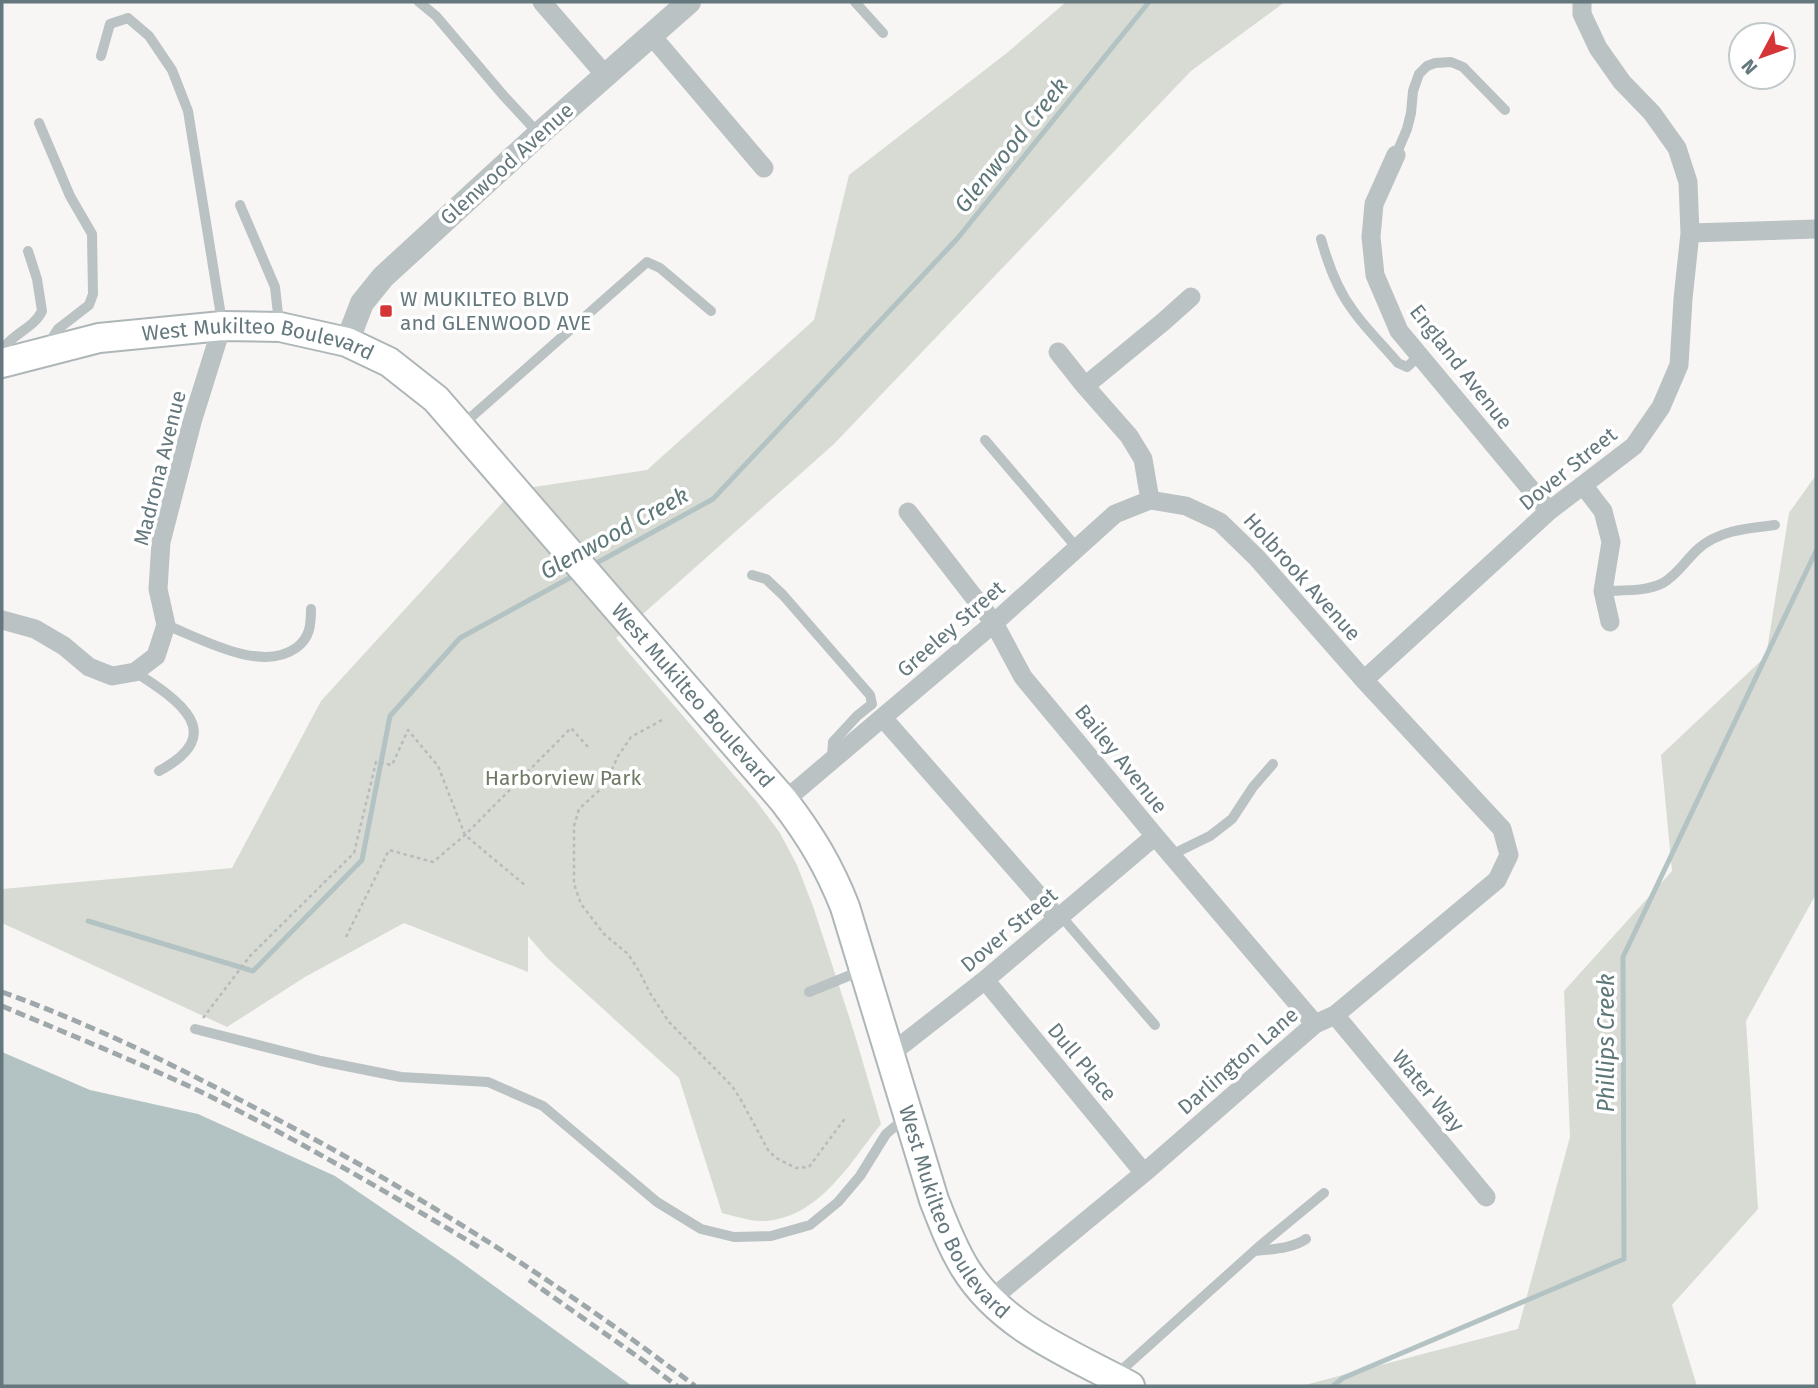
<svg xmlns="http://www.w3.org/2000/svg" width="1818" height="1388" viewBox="0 0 1818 1388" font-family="'Fira Sans',sans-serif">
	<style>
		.green { fill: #d8dbd3 }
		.water { fill: #b3c3c3 }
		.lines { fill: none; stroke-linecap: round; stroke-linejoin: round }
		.stream { stroke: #b3c3c3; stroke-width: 5 }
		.secondary-casing { stroke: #aeb6b8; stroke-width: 32 }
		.path { stroke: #b6bbbc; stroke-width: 2.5; stroke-dasharray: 3.5 3.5; stroke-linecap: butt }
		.service { stroke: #bbc2c3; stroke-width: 10 }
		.minor { stroke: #bbc2c3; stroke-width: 19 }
		.tertiary { stroke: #bbc2c3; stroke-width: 24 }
		.secondary { stroke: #fff; stroke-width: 28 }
		.rail { stroke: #9ea7aa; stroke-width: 5; stroke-dasharray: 10 5; stroke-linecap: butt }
		.poi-dot { fill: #d63538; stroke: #fff; stroke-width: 2.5 }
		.labels { text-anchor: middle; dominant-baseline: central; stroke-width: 7; stroke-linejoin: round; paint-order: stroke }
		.street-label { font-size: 21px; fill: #64787d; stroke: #fff }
		.poi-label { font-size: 21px; fill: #64787d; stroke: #fff; text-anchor: start }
		.park-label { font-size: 21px; fill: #6f7a66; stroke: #fff }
		.water-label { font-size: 23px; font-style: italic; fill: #5e7778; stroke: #fff }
	</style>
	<rect width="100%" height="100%" fill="#f7f6f4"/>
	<!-- green -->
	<path class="green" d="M 1066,2 L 1285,2 L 1191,71 L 834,444 L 616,638 L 757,802 L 780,833 L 797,865 L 814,909 L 854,1032 L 881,1124 C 850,1163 820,1217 765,1221 C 751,1222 735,1216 722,1213 L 679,1078 L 547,958 L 528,936 L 528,972 L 404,923 L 305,977 L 227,1027 L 2,923 L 2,889 L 232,868 L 321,701 L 514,490 L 647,470 L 814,320 L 849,175 L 1008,52 Z
		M 1816,475 L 1816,894 L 1746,1021 L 1758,1209 L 1672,1305 L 1697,1386 L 1301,1386 L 1518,1329 L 1570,1137 L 1564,991 L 1672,871 L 1661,755 L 1766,656 L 1789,513 Z"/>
	<!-- water -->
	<path class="water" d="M 2,1052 L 90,1090 L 198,1114 L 335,1176 L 457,1259 L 632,1386 L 2,1386 Z"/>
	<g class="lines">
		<!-- stream -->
		<path class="stream" d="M 593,565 L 713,499 L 957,239 L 1149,2
			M 88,921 L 253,971 L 362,860 L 390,716 L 460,638 L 575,575
			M 1333,1386 L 1343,1378 L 1624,1259 L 1623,957 L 1816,551"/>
		<defs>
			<g id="secondary">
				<path id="s1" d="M 2,363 L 99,338 L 222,326 L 280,327 L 347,342 L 389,362 L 436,399 L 784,801 C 810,835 829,866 845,907 L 934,1200 C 943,1223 952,1247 965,1268 C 1002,1328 1071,1354 1130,1386"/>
			</g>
		</defs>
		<!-- secondary casing -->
		<use href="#secondary" class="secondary-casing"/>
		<!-- path -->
		<path class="path" d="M 662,720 L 631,737 L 618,756 L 605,785 L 579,809 L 574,826 L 574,884 L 581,904 L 604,934 L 628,954 L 639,971 L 650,993 L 669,1022 L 732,1086 L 741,1100 L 768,1150 L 776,1158 L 796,1168 L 809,1167 L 846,1117
			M 346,937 L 389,850 L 433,862 L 465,835 L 571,728 L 588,747
			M 203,1018 L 250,956 L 354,853 L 376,762 L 392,765 L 408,730 L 438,766 L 465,835 L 526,886"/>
		<!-- service -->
		<path class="service" d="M 419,2 L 436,16 L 503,95 L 539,134
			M 855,2 L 883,33
			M 101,56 L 110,24 L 128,18 L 149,36 L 172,70 L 188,111 L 222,322
			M 39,123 L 70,196 L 92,234 L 93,294 L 89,305 L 58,329 L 47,346
			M 1396,155 L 1407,129 L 1411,113 L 1413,91 L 1419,74 L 1427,66 L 1435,63 L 1451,62 L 1463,67 L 1505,110
			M 240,205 L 275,287 L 279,323
			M 1321,239 C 1328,264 1337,289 1352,309 C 1365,328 1383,345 1398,363 L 1407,367 L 1419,356
			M 2,350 C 12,334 34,328 42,311 L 37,279 L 28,251
			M 461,426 L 647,262 L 660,268 L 711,311
			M 985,440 L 1077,548
			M 752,575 L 766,579 L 783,595 L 870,695 L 872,704 L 857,716 L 833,742 L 832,757
			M 1603,591 C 1622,590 1645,592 1663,583 C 1677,575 1686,560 1698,549 C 1719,530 1749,528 1775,525
			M 166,625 C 202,639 261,673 296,648 C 310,638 311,625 311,609
			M 135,672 C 179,700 229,734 159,771
			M 1171,855 L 1210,836 L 1232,819 L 1253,787 L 1273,764
			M 1061,916 L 1155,1025
			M 809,992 L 863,970
			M 195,1029 L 321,1061 L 401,1077 L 488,1082 L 543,1106 L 657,1202 L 701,1229 L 734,1237 L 771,1236 L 810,1225 L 838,1202 L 860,1176 L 886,1134 L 904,1119
			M 1255,1251 C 1272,1249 1291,1249 1306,1239
			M 1116,1375 L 1262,1244 L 1324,1193"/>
		<!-- minor -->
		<path class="minor" d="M 542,2 L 606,76
			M 651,35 L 764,168
			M 1396,155 L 1374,204 L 1371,237 L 1375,275 L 1399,331 L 1549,511
			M 1690,233 L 1816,229
			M 1085,386 L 1163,322 L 1191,297
			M 1583,485 L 1603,511 L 1611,542 L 1603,591 L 1610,622
			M 908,512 L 994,623 L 1023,677 L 1155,836 L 1315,1024
			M 2,620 L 35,629 L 64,646 L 89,667 L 112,676 L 135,672 L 156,656 L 166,625 L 158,589 L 161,542 L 192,422 L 222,326
			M 1364,680 L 1549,511 L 1634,446 L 1661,407 L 1679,365 L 1683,299 L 1690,233 L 1688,182 L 1677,148 L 1652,113 L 1622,82 L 1598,48 L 1582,14 L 1582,2
			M 883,718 L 1047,905 L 1057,919
			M 784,801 L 994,623 L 1115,514 L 1150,500
			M 985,980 L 1144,1173
			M 1335,1015 L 1486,1197
			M 889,1055 L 985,980 L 1155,836
			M 990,1300 L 1144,1173 L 1315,1024 L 1335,1015 L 1497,880 L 1509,855 L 1502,829 L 1364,680 L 1257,558 L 1220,522 L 1186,506 L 1150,500 L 1143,459 L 1129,436 L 1085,386 L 1058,352"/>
		<!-- tertiary -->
		<path class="tertiary" d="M 347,342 L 362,303 L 383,277 L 539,134 L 689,2"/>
		<!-- secondary -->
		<use href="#secondary" class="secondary"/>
		<!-- rail -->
		<path class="rail" d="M 2,992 C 83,1021 162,1059 238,1099 C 399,1181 552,1277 695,1386
			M 2,1006 C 66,1033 130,1059 193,1088 C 292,1136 388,1193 482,1249
			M 529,1280 L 641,1359 L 677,1386"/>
	</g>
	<!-- markers -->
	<rect class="poi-dot" x="379" y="304" width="14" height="14" rx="3.5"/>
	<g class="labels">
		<!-- street labels -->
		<g class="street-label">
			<text transform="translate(507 164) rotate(-42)">Glenwood Avenue</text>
			<text stroke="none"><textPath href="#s1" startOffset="261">West Mukilteo Boulevard</textPath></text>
			<text transform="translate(1461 367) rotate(52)">England Avenue</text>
			<text transform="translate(160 468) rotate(-76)">Madrona Avenue</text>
			<text transform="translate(1568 469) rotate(-39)">Dover Street</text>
			<text transform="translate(1302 577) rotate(48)">Holbrook Avenue</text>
			<text transform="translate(951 629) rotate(-41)">Greeley Street</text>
			<text stroke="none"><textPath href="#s1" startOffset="849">West Mukilteo Boulevard</textPath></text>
			<text transform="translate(1121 759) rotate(51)">Bailey Avenue</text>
			<text transform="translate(1009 930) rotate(-40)">Dover Street</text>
			<text transform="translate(1238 1061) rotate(-41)">Darlington Lane</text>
			<text transform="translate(1082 1062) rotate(50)">Dull Place</text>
			<text transform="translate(1428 1091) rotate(50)">Water Way</text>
			<text stroke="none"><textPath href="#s1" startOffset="1437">West Mukilteo Boulevard</textPath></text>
		</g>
		<!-- poi labels -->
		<g class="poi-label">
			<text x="400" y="299">W MUKILTEO BLVD<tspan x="400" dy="24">and GLENWOOD AVE</tspan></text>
		</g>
		<!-- park labels -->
		<g class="park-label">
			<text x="563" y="778">Harborview Park</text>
		</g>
		<!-- water labels -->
		<g class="water-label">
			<text transform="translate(1011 145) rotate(-51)">Glenwood Creek</text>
			<text transform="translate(614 533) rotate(-29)">Glenwood Creek</text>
			<text transform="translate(1606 1043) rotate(-90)">Phillips Creek</text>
		</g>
	</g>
	<!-- border -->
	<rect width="1818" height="1388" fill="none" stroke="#64787d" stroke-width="7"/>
	<!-- north arrow -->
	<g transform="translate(1762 56) rotate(229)"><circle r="33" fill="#ffffff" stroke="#c1c9cb" stroke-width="2"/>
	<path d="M0-5L12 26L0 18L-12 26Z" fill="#d63538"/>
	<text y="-10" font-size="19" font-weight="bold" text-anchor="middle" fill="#64787d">N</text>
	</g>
</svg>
